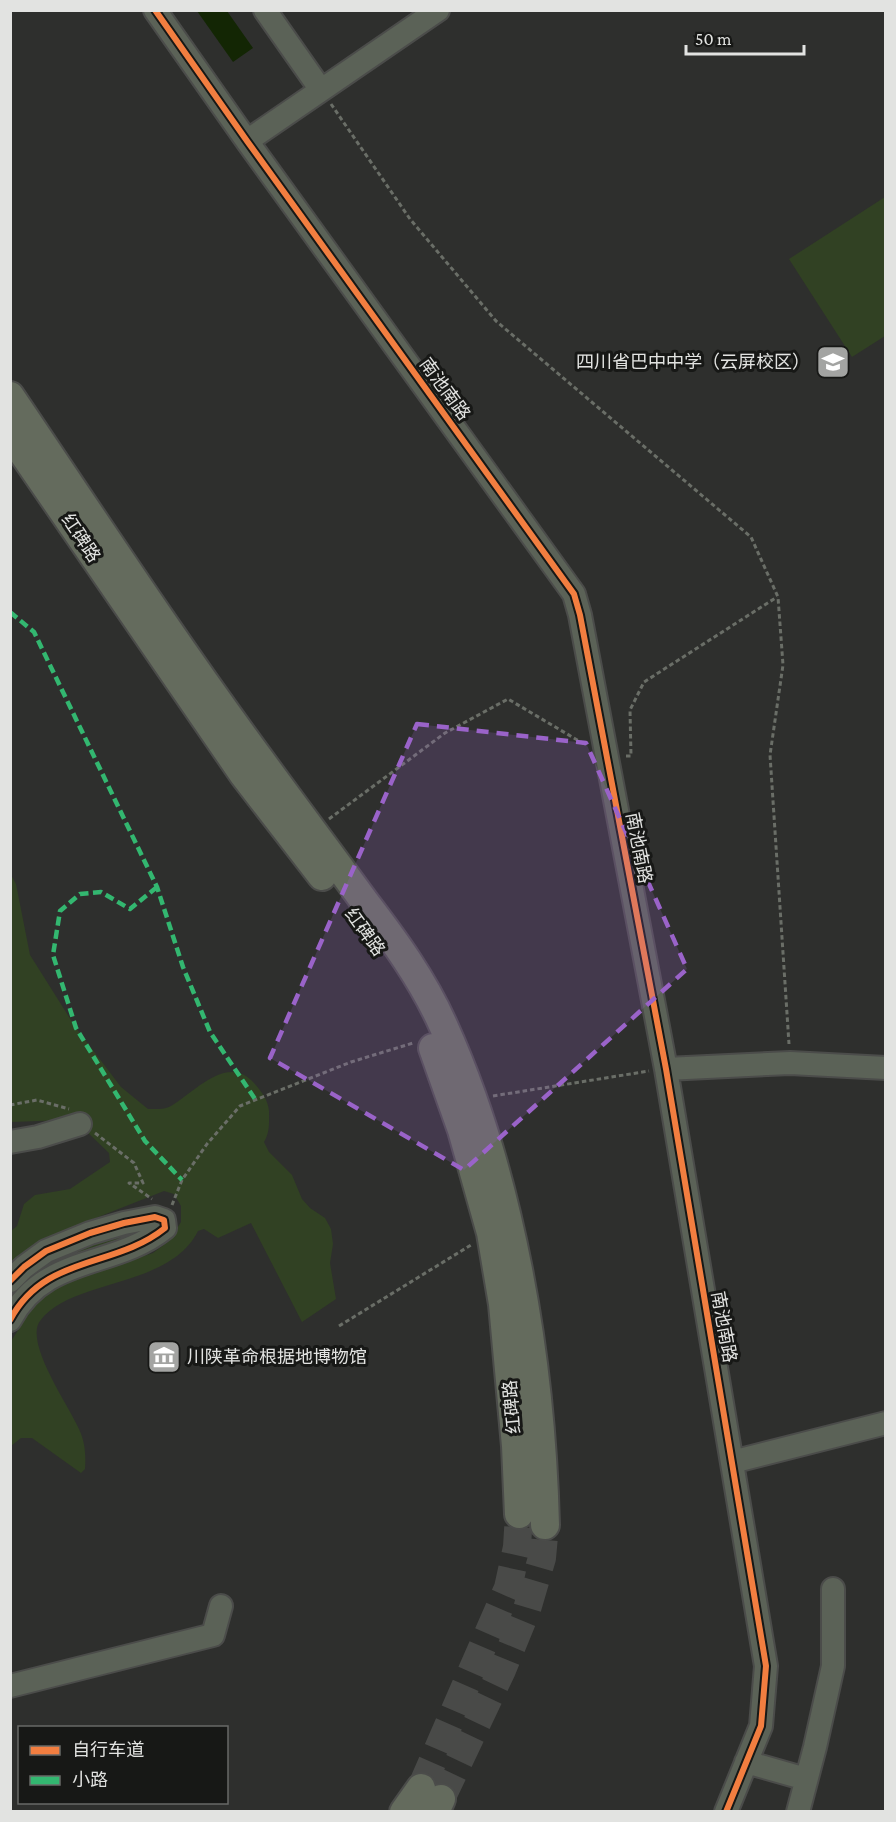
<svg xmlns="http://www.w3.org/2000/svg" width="896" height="1822" viewBox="0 0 896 1822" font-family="'Crimson Pro','Noto Sans SC',serif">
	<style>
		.green { fill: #314123 }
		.water { fill: #132604 }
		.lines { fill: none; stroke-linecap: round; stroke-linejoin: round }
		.major-tunnel { stroke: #494a48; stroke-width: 28; stroke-dasharray: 28 14; stroke-linecap: butt }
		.minor-casing { stroke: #4b4c4a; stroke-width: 26 }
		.major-casing { stroke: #4b4c4a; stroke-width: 32 }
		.path { stroke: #6a6e67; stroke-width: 3; stroke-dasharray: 4.5 3; stroke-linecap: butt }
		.minor { stroke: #5b6257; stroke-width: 22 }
		.major { stroke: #646b5d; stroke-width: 28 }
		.quiet { stroke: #33b770; stroke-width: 4.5; stroke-dasharray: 9 4.5; stroke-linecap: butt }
		.cycleway-casing { stroke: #171816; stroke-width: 10 }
		.cycleway { stroke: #f27e40; stroke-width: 6 }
		.marked { fill: #9a63c9; fill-opacity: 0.2; stroke: #9a63c9; stroke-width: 4.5; stroke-dasharray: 12 8; stroke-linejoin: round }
		.labels { text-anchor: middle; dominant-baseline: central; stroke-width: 6; stroke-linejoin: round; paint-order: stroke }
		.poi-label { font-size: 18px; fill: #e2e3e1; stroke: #171816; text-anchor: end }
		.street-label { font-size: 18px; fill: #e2e3e1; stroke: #171816 }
	</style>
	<rect width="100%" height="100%" fill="#2e2f2d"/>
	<!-- green -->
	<path class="green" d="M 885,197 L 885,336 L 852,357 L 789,259 Z
		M 11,875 L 16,884 L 30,955 L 76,1028 L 121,1087 L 148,1109 C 155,1109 165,1110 171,1106 C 194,1093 227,1053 254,1083 C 262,1092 268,1100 269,1111 C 269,1123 270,1132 264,1142 L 269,1152 L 292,1175 L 302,1199 L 310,1208 L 325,1218 L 331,1229 L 333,1244 L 330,1263 L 336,1299 L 302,1322 L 251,1223 L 218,1238 L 204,1229 L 198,1231 C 169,1289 72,1278 40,1321 C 24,1342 69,1406 79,1429 C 85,1442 86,1454 85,1469 L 81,1473 L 32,1438 L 21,1438 L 11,1446 L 10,1343 L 32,1308 L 57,1285 L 153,1253 L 169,1241 L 181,1222 L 181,1206 L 174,1194 L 164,1191 L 40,1240 L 11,1273 L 11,1231 L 17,1226 L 24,1204 L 35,1195 L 70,1189 L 110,1162 L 109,1153 L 85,1130 L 67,1120 L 11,1122 Z
		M 122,1232 L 125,1235 L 121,1242 L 11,1307 L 11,1289 L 42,1260 Z"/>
	<!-- water -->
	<path class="water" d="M 197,11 L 227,11 L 253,48 L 233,62 Z"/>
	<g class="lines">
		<!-- major-tunnel -->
		<path class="major-tunnel" d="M 421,1788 L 508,1588 L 517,1547 L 519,1514
			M 441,1799 L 502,1670 L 527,1609 L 542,1558 L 545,1525"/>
		<defs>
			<path id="minor" d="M 155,10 L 247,141 L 574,594 L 580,615 L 666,1069 L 766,1666 L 761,1726 L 726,1812
				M 265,10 L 321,90
				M 247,141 L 438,10
				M 666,1069 L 790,1063 L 886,1068
				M 10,1142 L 38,1137 L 80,1124
				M 10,1281 L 24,1267 L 46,1251 L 90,1233 L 124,1223 L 155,1217 L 164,1220 L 165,1228 C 114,1269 45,1254 10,1320
				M 732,1462 L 886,1423
				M 10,1686 L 213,1635 L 221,1606
				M 746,1762 L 806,1779
				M 798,1812 L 815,1747 L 833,1666 L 833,1589"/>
			<path id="major" d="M 10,396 C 93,519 174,643 261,761 C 295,808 330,854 364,901 C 394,940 423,980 443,1025 C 511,1175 541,1361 545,1525
				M 10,434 L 244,775 L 322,876
				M 433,1048 L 462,1130 L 491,1233 L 503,1304 L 516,1446 L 519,1514
				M 404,1812 L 421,1788
				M 435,1812 L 441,1799"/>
		</defs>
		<!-- minor casing -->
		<use href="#minor" class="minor-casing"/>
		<!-- major casing -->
		<use href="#major" class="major-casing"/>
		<!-- path -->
		<path class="path" d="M 331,104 L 410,219 L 496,321 L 751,537 L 778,597 L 783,665 L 770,755 L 789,1044
			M 626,756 L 631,756 L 630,710 L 644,682 L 777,597
			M 329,819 L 445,733 L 508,699 L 584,744
			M 493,1096 L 649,1071
			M 10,1105 L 37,1100 L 69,1109
			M 95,1133 L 134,1163 L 143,1183 L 129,1183 L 152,1199
			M 172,1205 L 182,1180 L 207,1144 L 240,1106 L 351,1062 L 413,1043
			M 339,1326 L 471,1245"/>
		<!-- minor -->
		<use href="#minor" class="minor"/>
		<!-- major -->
		<use href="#major" class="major"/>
		<!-- quiet -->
		<path class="quiet" d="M 10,612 L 34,632 L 157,887 L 183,967 L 210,1032 L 255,1099
			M 157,887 L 130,909 L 101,892 L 80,894 L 60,911 L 53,955 L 76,1028 L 145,1141 L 182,1180"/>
		<defs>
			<path id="cycleway" d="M 155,10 L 247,141 L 574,594 L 580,615 L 666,1069 L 766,1666 L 761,1726 L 726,1812
				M 10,1281 L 24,1267 L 46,1251 L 90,1233 L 124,1223 L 155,1217 L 164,1220 L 165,1228 C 114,1269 45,1254 10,1320"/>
		</defs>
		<!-- cycleway casing -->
		<use href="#cycleway" class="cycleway-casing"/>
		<!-- cycleway -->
		<use href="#cycleway" class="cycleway"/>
	</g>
	<!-- marked area -->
	<path class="marked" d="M 417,724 L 586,743 L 687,969 L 464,1170 L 270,1058 Z"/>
	<!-- icons -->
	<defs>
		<symbol id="school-square" viewBox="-11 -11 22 22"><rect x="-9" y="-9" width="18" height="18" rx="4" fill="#a3a4a2" stroke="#171816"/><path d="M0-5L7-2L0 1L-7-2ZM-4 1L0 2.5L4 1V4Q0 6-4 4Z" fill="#fff"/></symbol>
		<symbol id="museum-square" viewBox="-11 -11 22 22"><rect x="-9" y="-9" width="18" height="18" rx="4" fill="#a3a4a2" stroke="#171816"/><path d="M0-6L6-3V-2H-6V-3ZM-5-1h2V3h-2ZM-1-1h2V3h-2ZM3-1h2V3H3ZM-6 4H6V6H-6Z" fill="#fff"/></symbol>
	</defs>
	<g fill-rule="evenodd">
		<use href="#school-square" x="814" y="343" width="38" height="38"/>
		<use href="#museum-square" x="145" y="1338" width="38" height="38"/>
	</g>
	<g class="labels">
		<!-- poi labels -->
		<g class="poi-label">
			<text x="810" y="362">四川省巴中中学（云屏校区）</text>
			<text x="187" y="1357" text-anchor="start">川陕革命根据地博物馆</text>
		</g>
		<!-- street labels -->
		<g class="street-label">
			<text transform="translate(445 389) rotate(54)">南池南路</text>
			<text transform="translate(81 538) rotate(56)">红碑路</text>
			<text transform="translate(639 848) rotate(79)">南池南路</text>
			<text transform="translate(365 932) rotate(54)">红碑路</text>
			<text transform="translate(724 1327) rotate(80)">南池南路</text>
			<text transform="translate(512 1407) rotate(-95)">红碑路</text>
		</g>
	</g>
	<!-- border -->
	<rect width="896" height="1822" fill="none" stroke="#e2e3e1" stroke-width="24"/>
	<!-- legend -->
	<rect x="18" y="1726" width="210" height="78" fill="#171816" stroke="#686967" stroke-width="1.5"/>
	<rect x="30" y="1746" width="30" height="9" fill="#f27e40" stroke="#686967" stroke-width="1.5"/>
	<text x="72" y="1756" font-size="18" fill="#e2e3e1">自行车道</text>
	<rect x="30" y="1776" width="30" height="9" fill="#33b770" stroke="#686967" stroke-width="1.5"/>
	<text x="72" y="1786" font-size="18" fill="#e2e3e1">小路</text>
	<!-- scale -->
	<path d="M686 45v9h118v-9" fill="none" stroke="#e2e3e1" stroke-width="3"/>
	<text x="695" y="45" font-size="18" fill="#e2e3e1" stroke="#171816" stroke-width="4.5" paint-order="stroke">50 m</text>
</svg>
